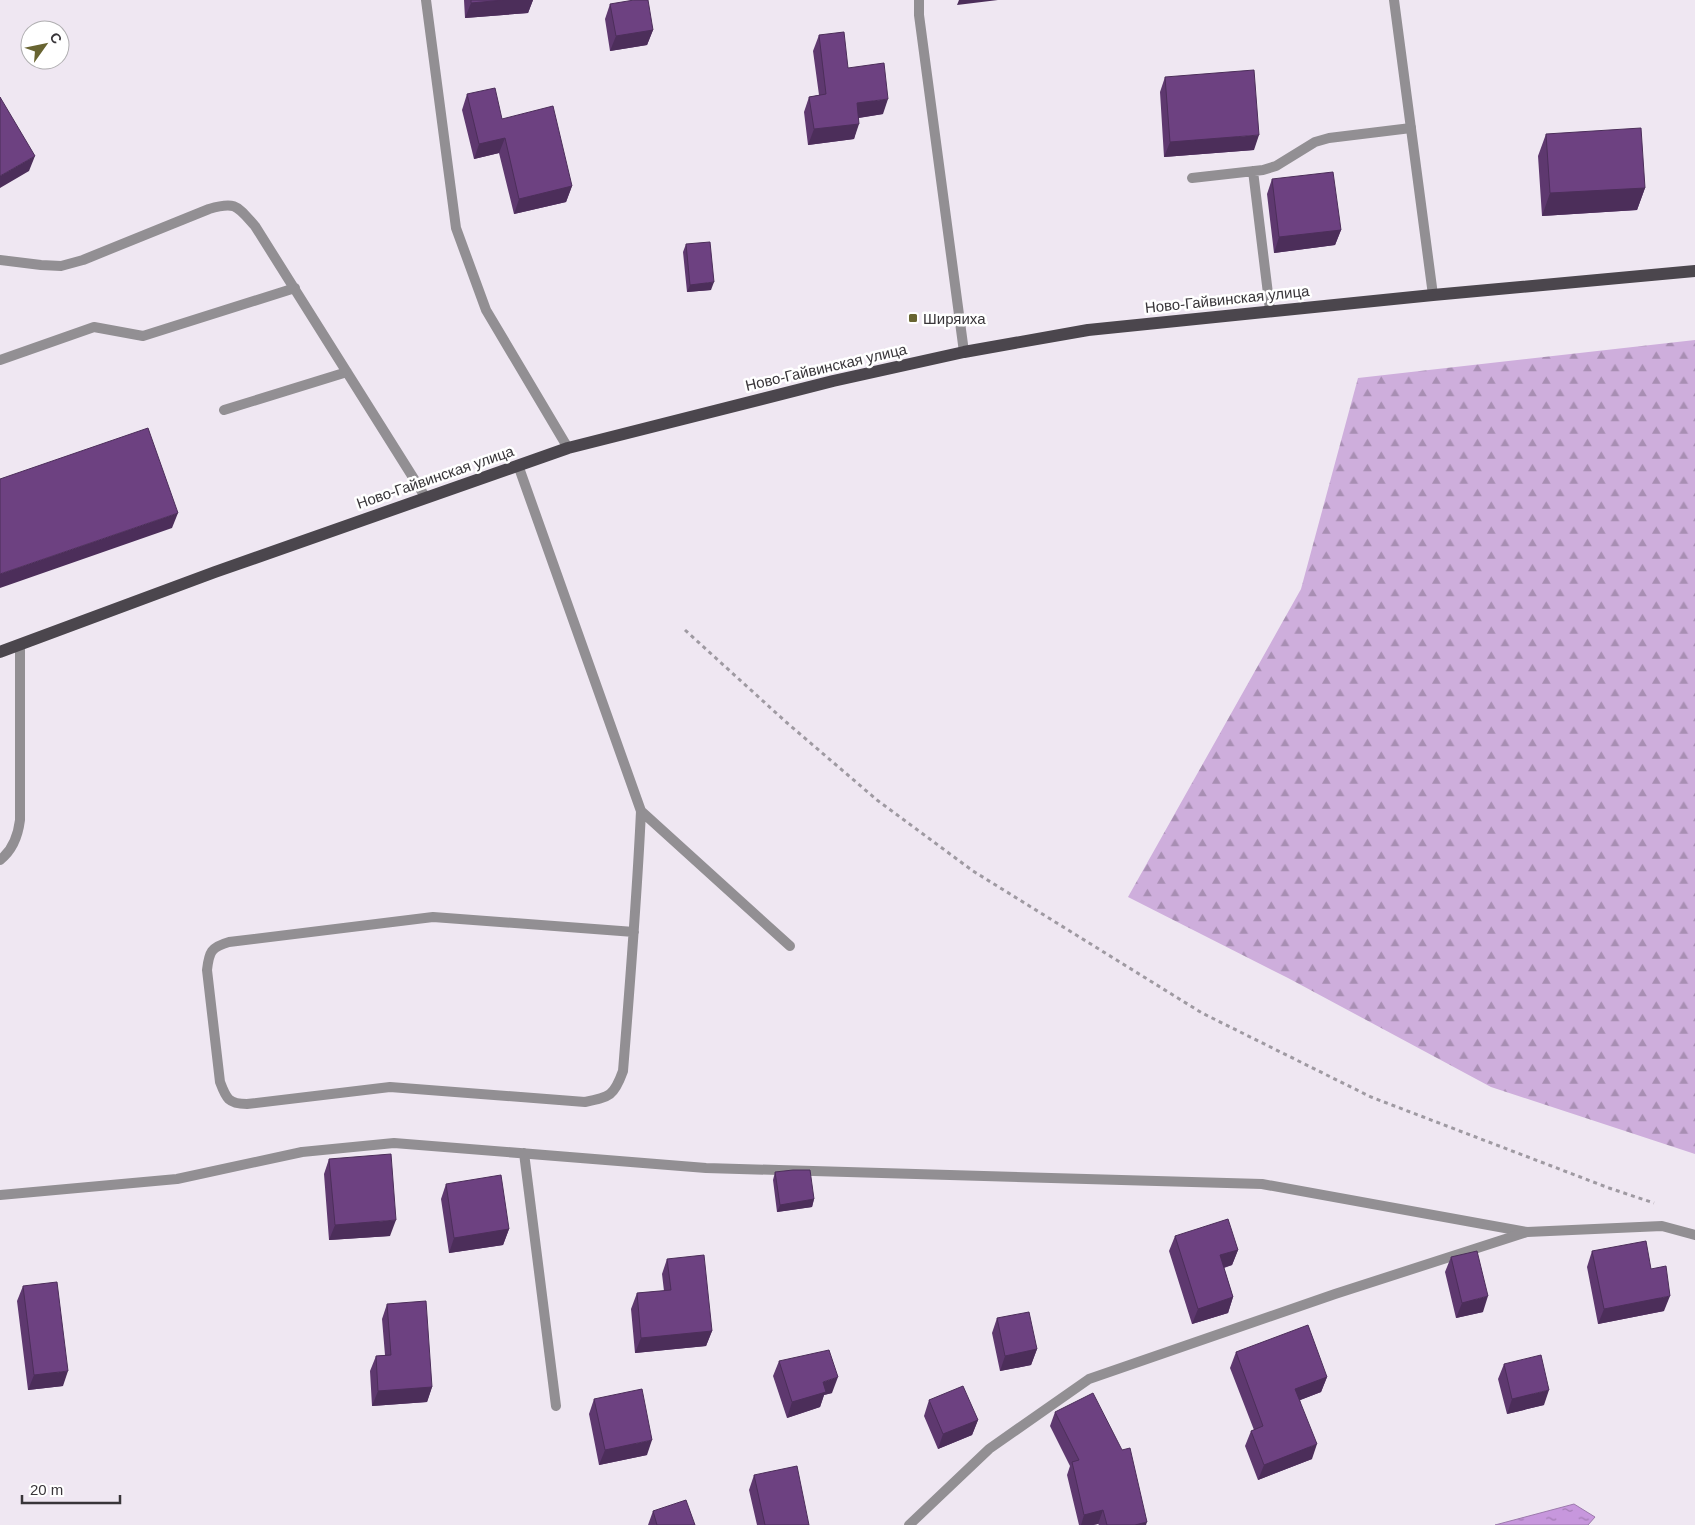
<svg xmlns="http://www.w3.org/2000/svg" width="1695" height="1525" viewBox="0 0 1695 1525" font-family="Helvetica,sans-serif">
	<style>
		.forest { fill: url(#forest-firs) }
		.water { fill: url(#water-ripples); stroke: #9c7aac }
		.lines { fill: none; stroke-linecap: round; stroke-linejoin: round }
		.path { stroke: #9f9aa2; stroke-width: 3; stroke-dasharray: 4 4; stroke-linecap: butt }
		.service { stroke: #928f93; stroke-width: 10 }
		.minor { stroke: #928f93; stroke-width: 10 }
		.primary { stroke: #4b464d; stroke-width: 12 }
		.wall { fill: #5e386f }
		.shaded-wall { fill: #4c2e5a }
		.building { fill: #6d4181; stroke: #4c2e5a }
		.poi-dot { fill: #686431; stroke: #fff; stroke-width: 2 }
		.labels { text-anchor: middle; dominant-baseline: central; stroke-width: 5; stroke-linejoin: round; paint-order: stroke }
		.street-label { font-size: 15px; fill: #383539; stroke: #fff }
		.poi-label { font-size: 15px; fill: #383539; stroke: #fff; text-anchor: start }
	</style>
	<defs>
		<pattern id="forest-firs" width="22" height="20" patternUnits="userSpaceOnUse" patternTransform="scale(1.25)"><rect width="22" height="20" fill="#ceaedc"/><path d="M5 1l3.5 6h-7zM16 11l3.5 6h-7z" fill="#a88eb3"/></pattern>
		<pattern id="water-ripples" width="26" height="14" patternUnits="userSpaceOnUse" patternTransform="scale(1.25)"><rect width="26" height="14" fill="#c797dd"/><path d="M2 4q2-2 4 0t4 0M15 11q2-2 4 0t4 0" fill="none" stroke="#a37cb4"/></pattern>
	</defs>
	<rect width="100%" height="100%" fill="#efe7f2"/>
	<!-- forest -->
	<path class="forest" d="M 1695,340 L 1695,1154 L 1491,1087 L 1288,978 L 1128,897 L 1301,589 L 1358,378 Z"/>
	<!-- water -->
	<path class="water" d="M 1574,1504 L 1595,1517 L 1588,1525 L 1495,1525 Z"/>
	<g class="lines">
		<!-- path -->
		<path class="path" d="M 685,630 L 786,722 L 877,800 L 973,871 L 1202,1013 L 1371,1097 L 1609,1188 L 1654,1203"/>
		<!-- service -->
		<path class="service" d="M 1253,171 L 1270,310
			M 1192,178 L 1263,170 L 1276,166 L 1315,142 L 1329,138 L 1411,128
			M 0,260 L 41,265 L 61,266 L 83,260 L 209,209 C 236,201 237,206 255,226 L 426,498
			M 0,360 L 94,327 L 143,336 L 295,288
			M 224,410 L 347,372
			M 518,465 L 641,811 L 790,946
			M 0,860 C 13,850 18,836 20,820 L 20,645
			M 634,932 L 433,917 L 229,942 C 211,947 209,952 207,970 L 220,1082 C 226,1098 228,1104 247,1104 L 390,1087 L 585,1102 C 610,1097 614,1096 623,1071 C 630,984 637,898 641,811
			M 524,1153 L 556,1406
			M 0,1195 L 177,1179 L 302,1152 L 394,1143 L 706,1168 L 1262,1184 L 1527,1232"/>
		<!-- minor -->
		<path class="minor" d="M 426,0 L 456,228 L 486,310 L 568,448
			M 919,0 L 919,15 L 964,352
			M 1394,0 L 1433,295
			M 909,1525 L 989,1449 L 1089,1379 L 1335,1294 L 1527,1232 L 1662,1226 L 1695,1235"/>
		<!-- primary -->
		<path class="primary" d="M 0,652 L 215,572 L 568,448 L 833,381 L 964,352 L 1088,330 L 1433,295 L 1695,271"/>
	</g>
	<!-- wall -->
	<path class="wall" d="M 464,0 L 533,0 L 528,13 L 465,18 Z
		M 610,4 L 653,30 L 647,45 L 610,51 L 605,19 Z
		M 819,35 L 848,68 L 883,114 L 859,118 L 854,139 L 808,145 L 804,112 L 809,97 L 819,95 L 813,51 Z
		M 1165,77 L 1254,150 L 1164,157 L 1160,92 Z
		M 467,94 L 502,119 L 572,186 L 566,202 L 514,214 L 499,153 L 474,159 L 462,110 Z
		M 1546,134 L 1645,188 L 1637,210 L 1542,216 L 1538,156 Z
		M 1272,179 L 1341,230 L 1335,245 L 1274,253 L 1267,194 Z
		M 686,244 L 711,290 L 687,292 L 683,252 Z
		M 329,1159 L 390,1236 L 329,1240 L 324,1174 Z
		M 775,1172 L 814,1199 L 812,1207 L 777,1212 L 773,1180 Z
		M 446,1184 L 509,1229 L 503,1245 L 449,1253 L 441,1199 Z
		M 1175,1236 L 1238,1250 L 1232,1265 L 1224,1268 L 1233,1297 L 1228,1313 L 1192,1324 L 1169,1251 Z
		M 1592,1251 L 1651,1269 L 1664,1311 L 1598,1324 L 1587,1267 Z
		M 1451,1257 L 1483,1312 L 1456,1318 L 1445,1272 Z
		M 667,1259 L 712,1331 L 706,1346 L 635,1353 L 631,1309 L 637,1293 L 664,1291 L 662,1274 Z
		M 23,1286 L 63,1386 L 28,1390 L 17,1301 Z
		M 387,1304 L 432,1387 L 427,1402 L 372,1406 L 370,1371 L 376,1356 L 385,1355 L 382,1319 Z
		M 997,1318 L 1037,1349 L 1031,1365 L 1000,1371 L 992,1333 Z
		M 1236,1352 L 1327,1377 L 1321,1392 L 1300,1400 L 1312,1459 L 1258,1480 L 1245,1446 L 1251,1431 L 1254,1430 L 1230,1368 Z
		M 779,1361 L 832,1393 L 824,1395 L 820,1407 L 787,1418 L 773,1376 Z
		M 1504,1364 L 1544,1405 L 1507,1414 L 1498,1379 Z
		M 594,1399 L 647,1455 L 599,1465 L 589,1414 Z
		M 929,1400 L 978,1420 L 972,1435 L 938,1449 L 924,1416 Z
		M 1055,1412 L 1146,1525 L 1099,1525 L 1098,1524 L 1093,1525 L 1079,1525 L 1067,1475 L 1070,1466 L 1050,1426 Z
		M 754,1475 L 809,1525 L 757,1525 L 749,1490 Z
		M 653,1511 L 695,1525 L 648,1525 Z"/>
	<!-- shaded-wall -->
	<path class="shaded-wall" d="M 504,0 L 533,0 L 528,13 L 465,18 L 471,3 Z
		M 959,0 L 998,0 L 957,5 Z
		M 653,30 L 647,45 L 610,51 L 616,36 Z
		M 888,99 L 883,114 L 851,119 L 857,103 Z
		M 859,124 L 854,139 L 808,145 L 814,129 Z
		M 1259,135 L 1254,150 L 1164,157 L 1170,142 Z
		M 505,138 L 499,153 L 474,159 L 479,144 Z
		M 35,156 L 29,171 L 0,188 L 0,176 Z
		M 572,186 L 566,202 L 514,214 L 519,199 Z
		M 1645,188 L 1637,210 L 1542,216 L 1550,193 Z
		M 1341,230 L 1335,245 L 1274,253 L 1279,237 Z
		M 714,282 L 711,290 L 687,292 L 690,285 Z
		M 178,513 L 172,528 L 0,588 L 0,574 Z
		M 814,1199 L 812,1207 L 777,1212 L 780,1205 Z
		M 396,1220 L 390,1236 L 329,1240 L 335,1225 Z
		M 509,1229 L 503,1245 L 449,1253 L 454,1238 Z
		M 1238,1250 L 1232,1265 L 1215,1270 L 1220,1255 Z
		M 1488,1296 L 1483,1312 L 1456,1318 L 1462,1303 Z
		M 1670,1296 L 1664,1311 L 1598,1324 L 1604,1309 Z
		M 1233,1297 L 1228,1313 L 1192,1324 L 1198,1309 Z
		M 712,1331 L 706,1346 L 635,1353 L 641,1338 Z
		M 1037,1349 L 1031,1365 L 1000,1371 L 1005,1356 Z
		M 68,1371 L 63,1386 L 28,1390 L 34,1375 Z
		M 838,1377 L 832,1393 L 824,1395 L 820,1407 L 787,1418 L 792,1402 L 823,1382 Z
		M 1327,1377 L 1321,1392 L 1290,1404 L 1295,1389 Z
		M 432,1387 L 427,1402 L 372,1406 L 378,1391 Z
		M 1549,1390 L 1544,1405 L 1507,1414 L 1512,1399 Z
		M 978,1420 L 972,1435 L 938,1449 L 943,1434 Z
		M 652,1440 L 647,1455 L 599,1465 L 605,1450 Z
		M 1317,1444 L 1312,1459 L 1258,1480 L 1264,1465 Z
		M 1103,1510 L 1098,1524 L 1093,1525 L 1081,1525 L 1084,1515 Z
		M 1147,1522 L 1146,1525 L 1135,1525 Z"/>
	<!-- building -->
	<path class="building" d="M 471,0 L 504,0 L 471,3 Z
		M 634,0 L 648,0 L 653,30 L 616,36 L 610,4 Z
		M 844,32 L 848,68 L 884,63 L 888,99 L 857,103 L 859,124 L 814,129 L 809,97 L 826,94 L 819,35 Z
		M 1254,70 L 1259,135 L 1170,142 L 1165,77 Z
		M 495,88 L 502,119 L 553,106 L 572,186 L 519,199 L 505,138 L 479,144 L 467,94 Z
		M 0,97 L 35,156 L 0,176 Z
		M 1641,128 L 1645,188 L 1550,193 L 1546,134 Z
		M 1333,172 L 1341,230 L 1279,237 L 1272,179 Z
		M 710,242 L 714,282 L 690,285 L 686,244 Z
		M 148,428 L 178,513 L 0,574 L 0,479 Z
		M 391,1154 L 396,1220 L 335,1225 L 329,1159 Z
		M 793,1170 L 810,1170 L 814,1199 L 780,1205 L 775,1172 Z
		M 501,1175 L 509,1229 L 454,1238 L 446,1184 Z
		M 1228,1219 L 1238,1250 L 1220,1255 L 1233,1297 L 1198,1309 L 1175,1236 Z
		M 1646,1241 L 1651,1269 L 1666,1266 L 1670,1296 L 1604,1309 L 1592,1251 Z
		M 1477,1251 L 1488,1296 L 1462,1303 L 1451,1257 Z
		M 704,1255 L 712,1331 L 641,1338 L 637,1293 L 671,1290 L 667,1259 Z
		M 57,1282 L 68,1371 L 34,1375 L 23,1286 Z
		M 426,1301 L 432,1387 L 378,1391 L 376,1356 L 391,1355 L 387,1304 Z
		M 1029,1312 L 1037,1349 L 1005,1356 L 997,1318 Z
		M 1308,1325 L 1327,1377 L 1295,1389 L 1317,1444 L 1264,1465 L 1251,1431 L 1263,1426 L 1236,1352 Z
		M 829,1350 L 838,1377 L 823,1382 L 826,1392 L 792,1402 L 779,1361 Z
		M 1541,1355 L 1549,1390 L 1512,1399 L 1504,1364 Z
		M 963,1386 L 978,1420 L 943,1434 L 929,1400 Z
		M 642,1389 L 652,1440 L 605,1450 L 594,1399 Z
		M 1093,1393 L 1122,1450 L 1130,1448 L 1147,1522 L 1135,1525 L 1107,1525 L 1103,1510 L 1084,1515 L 1072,1462 L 1079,1460 L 1055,1412 Z
		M 797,1466 L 809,1525 L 765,1525 L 754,1475 Z
		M 686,1500 L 695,1525 L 657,1525 L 653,1511 Z"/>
	<!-- markers -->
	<rect class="poi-dot" x="908" y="313" width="10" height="10" rx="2.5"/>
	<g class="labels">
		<!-- street labels -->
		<g class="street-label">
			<text transform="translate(1227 299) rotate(-6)">Ново-Гайвинская улица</text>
			<text transform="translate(826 367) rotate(-13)">Ново-Гайвинская улица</text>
			<text transform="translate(435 477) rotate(-19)">Ново-Гайвинская улица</text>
		</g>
		<!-- poi labels -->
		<g class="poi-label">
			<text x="923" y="318">Ширяиха</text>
		</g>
	</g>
	<!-- north arrow -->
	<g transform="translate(45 45) rotate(57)"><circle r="24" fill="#ffffff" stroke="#afaeb0"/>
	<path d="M0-4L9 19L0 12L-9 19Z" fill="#686431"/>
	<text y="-8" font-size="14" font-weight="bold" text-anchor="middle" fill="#383539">С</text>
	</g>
	<!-- scale -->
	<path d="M22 1495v8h98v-8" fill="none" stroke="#383539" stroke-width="2.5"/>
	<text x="30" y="1495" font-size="15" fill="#383539" stroke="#ffffff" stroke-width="4" paint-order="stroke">20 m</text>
</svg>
